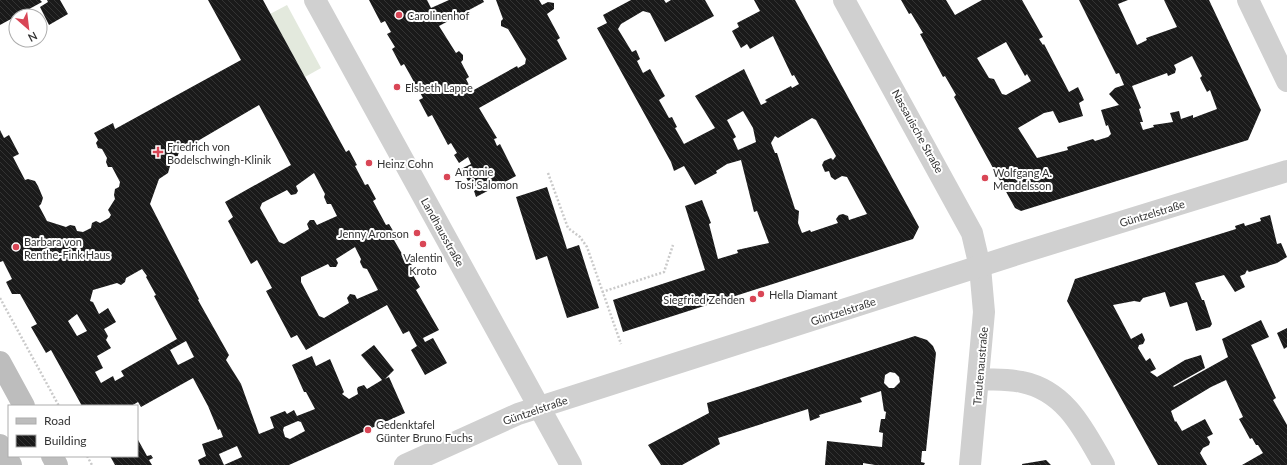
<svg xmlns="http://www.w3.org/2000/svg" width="1287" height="465" viewBox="0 0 1287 465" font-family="Lato,sans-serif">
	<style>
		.grass { fill: #e3e9dd }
		.building { fill: url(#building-back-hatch); fill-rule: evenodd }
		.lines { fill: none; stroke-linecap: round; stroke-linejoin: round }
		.path { stroke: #cacaca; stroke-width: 2.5; stroke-dasharray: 2 2; stroke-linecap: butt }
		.minor { stroke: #d0d0d0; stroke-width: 22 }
		.tertiary { stroke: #d0d0d0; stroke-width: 22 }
		.secondary { stroke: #bdbdbd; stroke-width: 22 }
		.poi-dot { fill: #d94656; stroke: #fff; stroke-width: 1.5 }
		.labels { text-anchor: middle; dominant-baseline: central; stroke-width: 4; stroke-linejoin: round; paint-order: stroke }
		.poi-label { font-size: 11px; fill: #333; stroke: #fff; text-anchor: start }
		.street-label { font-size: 11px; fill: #333; stroke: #fff }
	</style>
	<defs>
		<pattern id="building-back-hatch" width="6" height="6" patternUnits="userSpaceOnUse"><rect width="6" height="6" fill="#1a1a1a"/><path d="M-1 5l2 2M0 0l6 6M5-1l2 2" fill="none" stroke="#333"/></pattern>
	</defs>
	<rect width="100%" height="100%" fill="#fff"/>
	<!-- grass -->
	<path class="grass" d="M 287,5 L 321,68 L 305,77 L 270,14 Z"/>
	<!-- building -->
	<path class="building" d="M 0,0 L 40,0 L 42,2 L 0,25 Z
		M 47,0 L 60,0 L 68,14 L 49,25 L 40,7 L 48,2 Z
		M 208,0 L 263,0 L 346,152 L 349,150 L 357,165 L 355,166 L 365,185 L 368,184 L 376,199 L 373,201 L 386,225 L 389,224 L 398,239 L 394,240 L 405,259 L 408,258 L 416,273 L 413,275 L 420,287 L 416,290 L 439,330 L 423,338 L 425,342 L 433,338 L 447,363 L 425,375 L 411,350 L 417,346 L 409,331 L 403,334 L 387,305 L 306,350 L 297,335 L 291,338 L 266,291 L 272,288 L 257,260 L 251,264 L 228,221 L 233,217 L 225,202 L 291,165 L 259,105 L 179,152 L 177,158 L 168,163 L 170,166 L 168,173 L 159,179 L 150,204 L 199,299 L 198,300 L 229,355 L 226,360 L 241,384 L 259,434 L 274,428 L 270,417 L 285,411 L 287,414 L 294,410 L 297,416 L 315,409 L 306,392 L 304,392 L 292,365 L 312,356 L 316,366 L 330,359 L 344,392 L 342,394 L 349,399 L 358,394 L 357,389 L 358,387 L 364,385 L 367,389 L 382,380 L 361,355 L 374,345 L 394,370 L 385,379 L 389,377 L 405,413 L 289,465 L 200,465 L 198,460 L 206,456 L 202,444 L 223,437 L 220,429 L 218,430 L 208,406 L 193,378 L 141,407 L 138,402 L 131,406 L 82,406 L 51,350 L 46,353 L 31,327 L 37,324 L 20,294 L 12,294 L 6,282 L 12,279 L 3,261 L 0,262 L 0,130 L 4,138 L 9,135 L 19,154 L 13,157 L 25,180 L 28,179 L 35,181 L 38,186 L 43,198 L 41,204 L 39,206 L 47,221 L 66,227 L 70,225 L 75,226 L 77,231 L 83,232 L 91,228 L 92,223 L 96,221 L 100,223 L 109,218 L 111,215 L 108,210 L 115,199 L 114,195 L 115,189 L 119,187 L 120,182 L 112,167 L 108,167 L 106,162 L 107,158 L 102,149 L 98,148 L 96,143 L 98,140 L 94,133 L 113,123 L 115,129 L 241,60 ZM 314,173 L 325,194 L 324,197 L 327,204 L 331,204 L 337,216 L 317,225 L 314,220 L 310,220 L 307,224 L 309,229 L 284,244 L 279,242 L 260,208 L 262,203 L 287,190 L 291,195 L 296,194 L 298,191 L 296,186 ZM 355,247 L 361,259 L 360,262 L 363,268 L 367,269 L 378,290 L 357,299 L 355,295 L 350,294 L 347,298 L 349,303 L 324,318 L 319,316 L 301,282 L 301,277 L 328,264 L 330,267 L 336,267 L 338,263 L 336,259 ZM 142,269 L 147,276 L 146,277 L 156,295 L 154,296 L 177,339 L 121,371 L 124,376 L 115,381 L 113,376 L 101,383 L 95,372 L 103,368 L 97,356 L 111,348 L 106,340 L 108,336 L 104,329 L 116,322 L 108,308 L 99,314 L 93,302 L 90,301 L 93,290 L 117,283 L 121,285 L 125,282 L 126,278 ZM 77,314 L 87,331 L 77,336 L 68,321 ZM 186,341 L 194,357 L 178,365 L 170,350 ZM 298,421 L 301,422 L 305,431 L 290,439 L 285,437 L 283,430 L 284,427 ZM 237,446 L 242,457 L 224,465 L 219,454 Z
		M 369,0 L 427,0 L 431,8 L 449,0 L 483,0 L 484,2 L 439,26 L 456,53 L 459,51 L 463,55 L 463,60 L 461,62 L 469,77 L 466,79 L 472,91 L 517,66 L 518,68 L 525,64 L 526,59 L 508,29 L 501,26 L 501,21 L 503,19 L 496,0 L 539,0 L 542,5 L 548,2 L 554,3 L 554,9 L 547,14 L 560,38 L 557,40 L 567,59 L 479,108 L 497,138 L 494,139 L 497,146 L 500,144 L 516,176 L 476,197 L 474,191 L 477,189 L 472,179 L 468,181 L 461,169 L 471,164 L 468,157 L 459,163 L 454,155 L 457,153 L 451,143 L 448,145 L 432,115 L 428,117 L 419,100 L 423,98 L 404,64 L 401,66 L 392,49 L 395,47 L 387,34 L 391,32 L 385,21 L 381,23 Z
		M 631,0 L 664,0 L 666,3 L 671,0 L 705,0 L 714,16 L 665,42 L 650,13 L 643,11 L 621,24 L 618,29 L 632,52 L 636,50 L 640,59 L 637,61 L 643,73 L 650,69 L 665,96 L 659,100 L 669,118 L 672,117 L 677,127 L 675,128 L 684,144 L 715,128 L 695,96 L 744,69 L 761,105 L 767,102 L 765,100 L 791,86 L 792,88 L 799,84 L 794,75 L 792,76 L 773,36 L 750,49 L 747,44 L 741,48 L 732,31 L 739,27 L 737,23 L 760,11 L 754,0 L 795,0 L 919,227 L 913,239 L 623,332 L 613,300 L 705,270 L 685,206 L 702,200 L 711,223 L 709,224 L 718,259 L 738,253 L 737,250 L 769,243 L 757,211 L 754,212 L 741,160 L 727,164 L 716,171 L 717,173 L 695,185 L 684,166 L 674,171 L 671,162 L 597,28 L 607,23 L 603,15 ZM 743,111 L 753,128 L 756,142 L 738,150 L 733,139 L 736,137 L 727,120 ZM 812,118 L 816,120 L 836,156 L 833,160 L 831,158 L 824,161 L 822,165 L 825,172 L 829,171 L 831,177 L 835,180 L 842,176 L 847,177 L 867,214 L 849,220 L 848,216 L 843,214 L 839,215 L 836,219 L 838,223 L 811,232 L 810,230 L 802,233 L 798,223 L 799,211 L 795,209 L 777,153 L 775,153 L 771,143 L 775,136 L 778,138 Z
		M 901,0 L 946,0 L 955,15 L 982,0 L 1022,0 L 1043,37 L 1039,39 L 1043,45 L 1044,44 L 1069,92 L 1078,87 L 1084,100 L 1079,103 L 1083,116 L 1059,123 L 1053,111 L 1044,113 L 1018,128 L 1037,158 L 1068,150 L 1067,147 L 1093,139 L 1095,141 L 1108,137 L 1111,134 L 1108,125 L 1106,126 L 1101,110 L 1119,105 L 1109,94 L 1115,88 L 1124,85 L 1119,73 L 1116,74 L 1079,0 L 1128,0 L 1118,4 L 1137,45 L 1147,40 L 1146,38 L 1177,27 L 1164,0 L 1209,0 L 1261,110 L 1248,140 L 1021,211 L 1015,208 L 954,97 L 956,95 L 945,76 L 943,77 L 920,34 L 923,33 L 911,13 L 909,14 ZM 1006,42 L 1025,76 L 1027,74 L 1031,81 L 1006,95 L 1002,94 L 994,79 L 989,78 L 977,58 ZM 1192,56 L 1202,76 L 1200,78 L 1207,92 L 1210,90 L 1217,109 L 1193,118 L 1193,115 L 1181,119 L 1179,111 L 1170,113 L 1173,122 L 1153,125 L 1154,127 L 1143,130 L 1140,122 L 1143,122 L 1139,109 L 1141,108 L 1132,86 L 1167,73 L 1168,76 L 1175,73 L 1176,69 L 1174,65 Z
		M 547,187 L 567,249 L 579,245 L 599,308 L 567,318 L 547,256 L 536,260 L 516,197 Z
		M 1270,215 L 1277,244 L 1281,243 L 1287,257 L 1277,263 L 1249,272 L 1247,270 L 1245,274 L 1240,276 L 1245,287 L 1235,292 L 1224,275 L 1195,283 L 1202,300 L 1204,300 L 1212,324 L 1210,327 L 1196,331 L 1187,302 L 1170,307 L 1165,292 L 1143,298 L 1140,302 L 1134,301 L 1113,305 L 1131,339 L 1142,333 L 1145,340 L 1143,344 L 1139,345 L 1138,348 L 1146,361 L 1150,358 L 1156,369 L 1150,372 L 1157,377 L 1185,360 L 1201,355 L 1205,368 L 1173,386 L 1174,387 L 1228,357 L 1222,339 L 1261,320 L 1269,337 L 1251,345 L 1276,398 L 1273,400 L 1287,425 L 1287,465 L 1242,465 L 1263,453 L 1258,445 L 1256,445 L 1252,438 L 1250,439 L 1239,419 L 1243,417 L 1226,380 L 1211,387 L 1171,411 L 1175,422 L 1176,421 L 1182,431 L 1205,419 L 1213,434 L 1207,437 L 1210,442 L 1209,445 L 1203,448 L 1200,453 L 1207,465 L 1158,465 L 1067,301 L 1075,279 L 1236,229 L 1235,226 L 1244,223 L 1245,226 L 1261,221 L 1260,218 Z
		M 1287,328 L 1287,347 L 1284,349 L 1277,333 Z
		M 915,336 L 927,340 L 933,346 L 936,353 L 926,451 L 922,451 L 921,462 L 925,463 L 924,465 L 875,465 L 863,463 L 863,465 L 825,465 L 827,441 L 882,447 L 883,433 L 879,432 L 881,419 L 885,419 L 886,412 L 884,411 L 881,391 L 860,398 L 862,402 L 819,415 L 820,417 L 810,421 L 808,409 L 718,438 L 720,444 L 682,465 L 661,465 L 648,445 L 709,413 L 707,403 ZM 890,372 L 895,373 L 899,377 L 900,382 L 894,388 L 889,388 L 884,383 L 885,375 Z
		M 137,438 L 147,456 L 151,455 L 153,458 L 149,460 L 152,465 L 115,465 L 110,456 L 137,456 Z
		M 1046,460 L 1051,465 L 1022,465 L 1022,464 Z"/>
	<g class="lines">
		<!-- path -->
		<path class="path" d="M 548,173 L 568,228 L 580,237 L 587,247 L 621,344
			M 602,292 L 664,272 L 673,245
			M 0,298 L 59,406
			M 87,456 L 92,465"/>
		<!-- minor -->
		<path class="minor" d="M 315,0 L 571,465
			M 844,0 L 972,233 L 980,267 L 984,312 L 970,465
			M 1248,0 L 1287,81
			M 979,379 C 993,380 1009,379 1022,382 C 1066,391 1084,430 1104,465"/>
		<!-- tertiary -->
		<path class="tertiary" d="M 405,465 L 518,414 L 1027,251 L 1287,171"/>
		<!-- secondary -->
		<path class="secondary" d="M 0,362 L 24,406
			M 0,445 L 11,465
			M 52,456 L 57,465"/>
	</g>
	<!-- markers -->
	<g class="poi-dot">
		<circle cx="399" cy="15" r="4"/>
		<circle cx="397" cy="87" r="4"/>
		<path d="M156 146h4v4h4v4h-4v4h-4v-4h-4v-4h4z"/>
		<circle cx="369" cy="163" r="4"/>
		<circle cx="447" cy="177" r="4"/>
		<circle cx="985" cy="178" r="4"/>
		<circle cx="417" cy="233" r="4"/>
		<circle cx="423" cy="244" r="4"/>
		<circle cx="16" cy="247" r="4"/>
		<circle cx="761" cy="294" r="4"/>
		<circle cx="753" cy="299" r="4"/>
		<circle cx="368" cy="430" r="4"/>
	</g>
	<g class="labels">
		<!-- poi labels -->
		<g class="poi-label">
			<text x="407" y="15">Carolinenhof</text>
			<text x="405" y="87">Elsbeth Lappe</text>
			<text x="167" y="146">Friedrich von<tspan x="167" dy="13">Bodelschwingh-Klinik</tspan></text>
			<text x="377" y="163">Heinz Cohn</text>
			<text x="455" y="171">Antonie<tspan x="455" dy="13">Tosi Salomon</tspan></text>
			<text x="993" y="172">Wolfgang A.<tspan x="993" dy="13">Mendelsson</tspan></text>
			<text x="409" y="233" text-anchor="end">Jenny Aronson</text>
			<text x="24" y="241">Barbara von<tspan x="24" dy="13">Renthe-Fink Haus</tspan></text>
			<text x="423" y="257" text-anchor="middle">Valentin<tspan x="423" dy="13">Kroto</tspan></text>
			<text x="769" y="294">Hella Diamant</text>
			<text x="745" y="299" text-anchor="end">Siegfried Zehden</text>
			<text x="376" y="424">Gedenktafel<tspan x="376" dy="13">Günter Bruno Fuchs</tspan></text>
		</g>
		<!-- street labels -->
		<g class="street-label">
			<text transform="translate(918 131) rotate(61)">Nassauische Straße</text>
			<text transform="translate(1152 213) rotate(-17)">Güntzelstraße</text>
			<text transform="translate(443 232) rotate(61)">Landhausstraße</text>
			<text transform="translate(843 311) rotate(-18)">Güntzelstraße</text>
			<text transform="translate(980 366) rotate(-85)">Trautenaustraße</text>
			<text transform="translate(535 410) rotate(-19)">Güntzelstraße</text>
		</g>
	</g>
	<!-- legend -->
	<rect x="8" y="405" width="130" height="52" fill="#ffffff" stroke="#adadad"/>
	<rect x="16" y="418" width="20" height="6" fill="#bdbdbd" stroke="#adadad"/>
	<text x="44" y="425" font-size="12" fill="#333333">Road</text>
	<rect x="16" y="435" width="20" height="12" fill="url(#building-back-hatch)" stroke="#adadad"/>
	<text x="44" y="445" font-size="12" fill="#333333">Building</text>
	<!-- north arrow -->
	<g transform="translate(28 28) rotate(152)"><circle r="19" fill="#ffffff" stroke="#adadad"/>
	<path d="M0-3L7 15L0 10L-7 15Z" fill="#d94656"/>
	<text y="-6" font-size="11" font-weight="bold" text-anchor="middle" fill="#333333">N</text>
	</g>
</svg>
